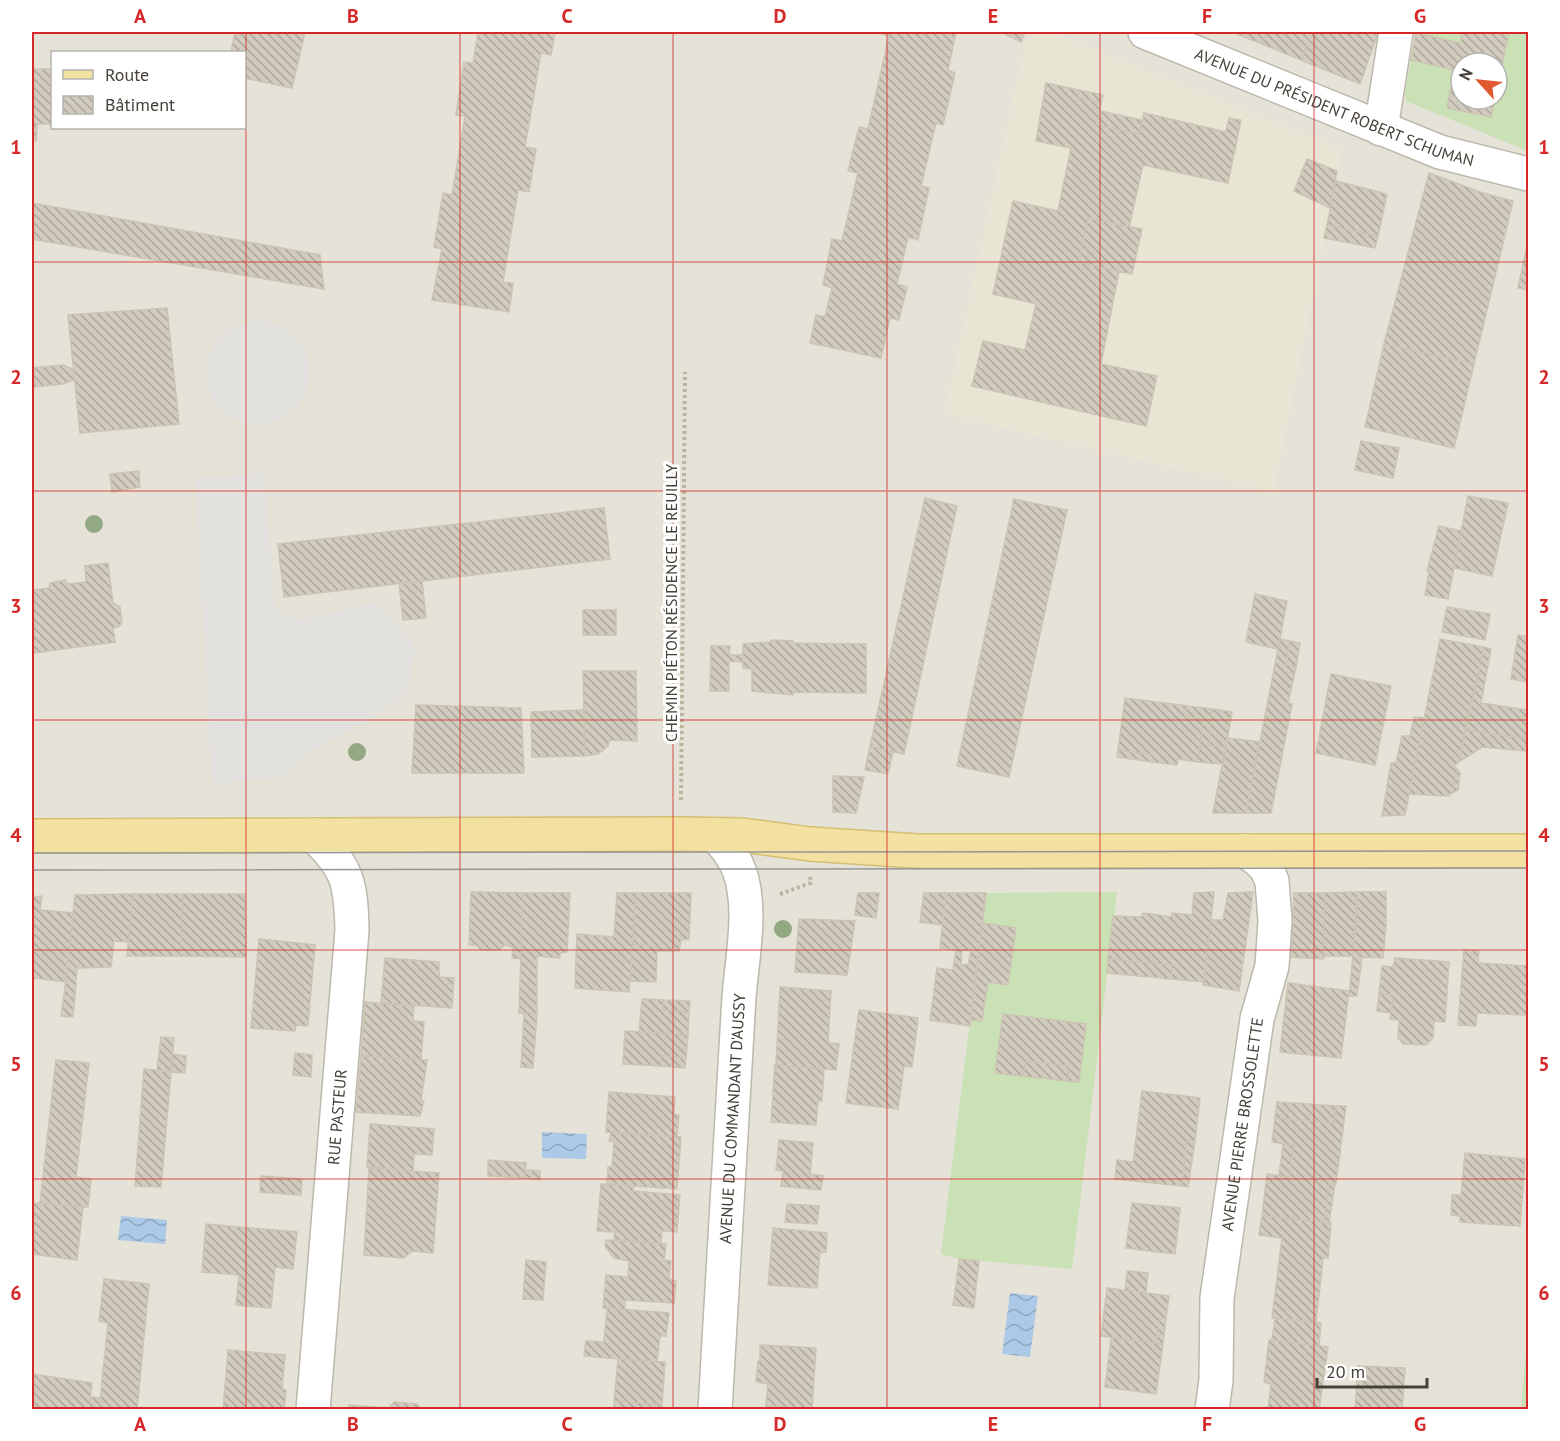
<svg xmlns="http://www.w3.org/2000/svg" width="1560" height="1441" viewBox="0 0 1560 1441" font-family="'PT Sans',sans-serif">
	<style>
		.residential { fill: #e5e2d7; fill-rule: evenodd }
		.education { fill: #e9e5d4 }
		.garden { fill: #cae1b6; fill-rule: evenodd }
		.parking { fill: #e4e2df }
		.water { fill: url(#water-waves) }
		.building { fill: url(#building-back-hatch); stroke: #ccc4b3; stroke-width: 1.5; fill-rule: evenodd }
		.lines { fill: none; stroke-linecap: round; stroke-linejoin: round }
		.minor-casing { stroke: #bcb8ac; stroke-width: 36 }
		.major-casing { stroke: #d5bf73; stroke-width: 36 }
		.path { stroke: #bcb49f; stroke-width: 4; stroke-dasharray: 3 3; stroke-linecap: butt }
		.minor { stroke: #fff; stroke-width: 33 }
		.major { stroke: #f2e1a1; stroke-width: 33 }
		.tram { stroke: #969696; stroke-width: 1.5 }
		.tree { fill: #92a984 }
		.grid { fill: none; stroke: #d62828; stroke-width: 1.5; stroke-opacity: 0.55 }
		.labels { text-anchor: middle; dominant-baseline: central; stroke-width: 6; stroke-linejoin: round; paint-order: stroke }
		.street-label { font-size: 16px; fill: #454038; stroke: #fff }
		.neatline { fill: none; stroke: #d62828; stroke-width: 2 }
		.grid-label { font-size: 20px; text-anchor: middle; font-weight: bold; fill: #d62828 }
	</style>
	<defs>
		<pattern id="water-waves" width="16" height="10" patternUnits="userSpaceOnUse" patternTransform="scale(1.5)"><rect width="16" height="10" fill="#accae7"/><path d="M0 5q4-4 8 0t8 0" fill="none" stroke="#8ea5bc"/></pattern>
		<pattern id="building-back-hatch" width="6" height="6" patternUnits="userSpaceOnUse" patternTransform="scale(1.5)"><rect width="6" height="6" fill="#d2ccbf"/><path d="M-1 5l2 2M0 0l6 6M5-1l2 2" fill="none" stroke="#aca79c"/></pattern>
	</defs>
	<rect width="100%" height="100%" fill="#f2f0e8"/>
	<!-- residential -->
	<path class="residential" d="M 32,32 L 1528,32 L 1528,1409 L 32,1409 ZM 52,52 L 244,52 L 244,128 L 52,128 ZM 1461,63 L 1497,63 L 1497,99 L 1461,99 Z"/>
	<!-- education -->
	<path class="education" d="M 1027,32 L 1052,32 L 1342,149 L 1274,492 L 944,414 Z"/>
	<!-- garden -->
	<path class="garden" d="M 1416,32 L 1528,32 L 1528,151 L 1406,101 L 1405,92 ZM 1461,63 L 1497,63 L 1497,99 L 1461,99 Z
		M 1117,892 L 1072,1269 L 959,1259 L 941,1254 L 986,893 Z
		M 1528,1326 L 1528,1409 L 1521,1409 Z"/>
	<!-- parking -->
	<path class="parking" d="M206 373a52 52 0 1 1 104 0a52 52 0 1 1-104 0Z
		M 264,473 L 275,610 L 299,620 L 378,602 L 415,647 L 408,690 L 385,711 L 302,757 L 287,777 L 212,784 L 195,478 Z"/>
	<!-- water -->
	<path class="water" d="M 542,1132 L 587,1134 L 586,1159 L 542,1158 Z
		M 121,1216 L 167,1220 L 165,1244 L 118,1240 Z
		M 1010,1293 L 1038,1296 L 1030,1357 L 1002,1354 Z"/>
	<!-- building -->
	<path class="building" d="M 235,32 L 305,32 L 292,88 L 244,78 L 244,52 L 231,52 Z
		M 478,32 L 555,32 L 551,55 L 541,53 L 525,147 L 536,149 L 529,192 L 518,190 L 503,282 L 513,283 L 509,312 L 432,300 L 442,249 L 434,247 L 443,193 L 452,195 L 465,116 L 456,115 L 464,62 L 473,63 Z
		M 879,32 L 956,32 L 948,70 L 955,73 L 943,125 L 936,123 L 921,186 L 929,188 L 918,240 L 908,237 L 897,284 L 907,287 L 899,320 L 890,318 L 881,358 L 810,343 L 816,315 L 825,317 L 832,288 L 823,285 L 832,239 L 842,241 L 858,173 L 848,171 L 859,127 L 868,129 L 889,36 L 879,33 Z
		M 1001,32 L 1025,32 L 1021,42 Z
		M 1238,32 L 1267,32 L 1262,44 L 1237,34 Z
		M 1267,32 L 1312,32 L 1301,60 L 1262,44 Z
		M 1312,32 L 1374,32 L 1378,33 L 1360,84 L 1301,60 Z
		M 1463,32 L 1509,32 L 1497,89 L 1497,63 L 1461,63 L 1461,99 L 1495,99 L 1491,117 L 1447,108 L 1454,70 L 1411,60 L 1416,33 L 1460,43 Z
		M 32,69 L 51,69 L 50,90 L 52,90 L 52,124 L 37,124 L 36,141 L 32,141 Z
		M 1046,83 L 1079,90 L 1078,98 L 1101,103 L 1097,125 L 1139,134 L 1144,113 L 1226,132 L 1229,118 L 1241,120 L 1228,183 L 1143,165 L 1129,227 L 1088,218 L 1079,262 L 1119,271 L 1101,364 L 1157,376 L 1146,426 L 972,386 L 983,341 L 1025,350 L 1036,304 L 993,294 L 1013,201 L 1058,211 L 1071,148 L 1036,141 Z
		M 1079,90 L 1103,95 L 1101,103 L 1078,98 Z
		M 1100,111 L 1142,120 L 1139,134 L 1097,125 Z
		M 1307,159 L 1337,171 L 1330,208 L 1294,191 Z
		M 1429,173 L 1483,193 L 1513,201 L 1474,364 L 1384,344 Z
		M 1336,181 L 1387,194 L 1378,236 L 1327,225 Z
		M 32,203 L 320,255 L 324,289 L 32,239 Z
		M 1088,218 L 1142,229 L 1132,274 L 1079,262 Z
		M 1327,225 L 1378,236 L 1375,248 L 1324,238 Z
		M 1528,241 L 1528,290 L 1518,288 Z
		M 167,308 L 179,424 L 80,433 L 68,315 Z
		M 1384,344 L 1474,364 L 1454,448 L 1365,427 Z
		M 63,365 L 73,369 L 74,380 L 63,384 L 32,387 L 32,368 Z
		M 1361,441 L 1399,448 L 1393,478 L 1355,470 Z
		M 139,471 L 140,487 L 112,492 L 110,474 Z
		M 1468,496 L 1508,503 L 1492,576 L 1454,568 Z
		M 925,498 L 957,506 L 904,754 L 870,746 Z
		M 1014,499 L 1067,510 L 1009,777 L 957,766 Z
		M 604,508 L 610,559 L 284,597 L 278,544 Z
		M 1439,526 L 1461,531 L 1448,599 L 1425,595 L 1429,572 L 1427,571 Z
		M 108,563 L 113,603 L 120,607 L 122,623 L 118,627 L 113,628 L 115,642 L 34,653 L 32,638 L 32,590 L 49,588 L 50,583 L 65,580 L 68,584 L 86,582 L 85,566 Z
		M 422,581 L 426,618 L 403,620 L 399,583 Z
		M 1255,594 L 1287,601 L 1278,649 L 1246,642 Z
		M 1447,607 L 1490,614 L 1485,640 L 1442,632 Z
		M 583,610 L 616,610 L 616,635 L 583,635 Z
		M 1518,635 L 1528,637 L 1528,682 L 1511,679 Z
		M 1280,639 L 1290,641 L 1286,665 L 1296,667 L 1288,703 L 1292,704 L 1271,813 L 1246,813 Z
		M 1440,639 L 1484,647 L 1459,762 L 1454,766 L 1457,769 L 1452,793 L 1449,796 L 1409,794 Z
		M 771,640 L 793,641 L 794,643 L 866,644 L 866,693 L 793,692 L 793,695 L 752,691 L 752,669 L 743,668 L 743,662 L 729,661 L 729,691 L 710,691 L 711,646 L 730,646 L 729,655 L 743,655 L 743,644 L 771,642 Z
		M 1290,641 L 1300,643 L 1296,667 L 1286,665 Z
		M 1484,647 L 1491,649 L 1481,703 L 1528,710 L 1528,739 L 1465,730 Z
		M 583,671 L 636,671 L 637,741 L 610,740 L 608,746 L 598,754 L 585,756 Z
		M 1331,674 L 1391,686 L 1375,765 L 1316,753 Z
		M 1125,698 L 1187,706 L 1185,717 L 1203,719 L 1198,762 L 1178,759 L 1177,765 L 1152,762 L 1154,755 L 1118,750 Z
		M 416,705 L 521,708 L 524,773 L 412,773 Z
		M 1187,706 L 1212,709 L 1209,745 L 1226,747 L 1223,764 L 1198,762 L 1203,719 L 1185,717 Z
		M 1212,709 L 1232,712 L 1226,747 L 1209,745 Z
		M 584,710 L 585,756 L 532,757 L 531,712 Z
		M 1414,717 L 1424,718 L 1405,815 L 1382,816 L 1391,763 L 1396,763 L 1402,736 L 1410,736 Z
		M 1465,730 L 1528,739 L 1527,751 L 1482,747 L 1459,762 Z
		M 1227,738 L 1259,742 L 1246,813 L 1213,813 Z
		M 870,746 L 893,752 L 888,774 L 865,770 Z
		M 1118,750 L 1154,755 L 1152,762 L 1117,757 Z
		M 1457,769 L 1460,773 L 1458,790 L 1452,793 Z
		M 833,776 L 864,777 L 856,813 L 833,812 Z
		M 471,892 L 523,893 L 521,959 L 512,958 L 513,947 L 504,945 L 500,950 L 481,950 L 476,945 L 469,945 Z
		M 1214,892 L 1204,982 L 1171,979 L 1172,965 L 1108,959 L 1113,916 L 1141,917 L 1143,913 L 1172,917 L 1172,913 L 1192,915 L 1194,893 Z
		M 1253,892 L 1239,991 L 1203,985 L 1211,920 L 1223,920 L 1228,893 Z
		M 1357,892 L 1386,892 L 1386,925 L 1383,958 L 1362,957 L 1357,996 L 1349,996 L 1356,925 Z
		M 1357,892 L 1353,956 L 1325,956 L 1323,959 L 1325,893 Z
		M 523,893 L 570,893 L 567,952 L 560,953 L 560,958 L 537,956 L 537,1013 L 519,1013 Z
		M 617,893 L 636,893 L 629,992 L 575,988 L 577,934 L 614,937 Z
		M 636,893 L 691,893 L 689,939 L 681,940 L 679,951 L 657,951 L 657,947 L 633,944 Z
		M 858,893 L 879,893 L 876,918 L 855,915 Z
		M 924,893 L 946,893 L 942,925 L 920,922 Z
		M 946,893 L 986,893 L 970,1026 L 930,1020 L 937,968 L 953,970 L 956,950 L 940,948 ZM 962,950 L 971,951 L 968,965 L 961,964 Z
		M 1294,893 L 1325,893 L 1323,959 L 1291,957 Z
		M 133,894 L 183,894 L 180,956 L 127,956 Z
		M 133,894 L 128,942 L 114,941 L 111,967 L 77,968 L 75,997 L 64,996 L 75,895 Z
		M 183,894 L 245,894 L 246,957 L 180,956 Z
		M 42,896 L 40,910 L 73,913 L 65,982 L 34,978 L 32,992 L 32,897 Z
		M 799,919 L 855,921 L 847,975 L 795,972 Z
		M 982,923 L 1016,928 L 1008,985 L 988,982 L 982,1021 L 970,1020 Z
		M 259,939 L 315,945 L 308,1026 L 296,1025 L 295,1031 L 251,1028 Z
		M 633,944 L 657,947 L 656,982 L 630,981 Z
		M 1464,950 L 1479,951 L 1478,963 L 1528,966 L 1528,1015 L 1477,1013 L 1476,1026 L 1458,1025 Z
		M 385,958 L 439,962 L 439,977 L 454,978 L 452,1008 L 381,1003 Z
		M 1395,958 L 1449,962 L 1445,1022 L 1434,1021 L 1433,1038 L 1426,1045 L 1403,1044 L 1398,1037 L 1399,1020 L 1390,1019 L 1393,995 L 1379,994 L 1382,966 L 1393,967 Z
		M 1108,959 L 1172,965 L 1171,979 L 1107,973 Z
		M 1288,983 L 1349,991 L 1341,1058 L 1280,1052 Z
		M 780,987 L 831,991 L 828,1043 L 839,1044 L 836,1070 L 776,1065 Z
		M 1379,994 L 1393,995 L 1391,1013 L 1377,1011 Z
		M 64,996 L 75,997 L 73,1017 L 61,1016 Z
		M 642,999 L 663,1000 L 663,1010 L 689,1012 L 688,1035 L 639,1032 Z
		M 663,1000 L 690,1001 L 689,1012 L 663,1010 Z
		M 365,1002 L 414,1006 L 413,1021 L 424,1022 L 421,1060 L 361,1056 Z
		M 859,1010 L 918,1018 L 912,1067 L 904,1066 L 898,1109 L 846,1103 Z
		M 524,1013 L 537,1013 L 533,1068 L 521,1067 Z
		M 1003,1014 L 1086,1024 L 1079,1082 L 1067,1081 L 1069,1066 L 1026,1061 L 1023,1076 L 995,1073 Z
		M 625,1031 L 688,1035 L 686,1058 L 661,1056 L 660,1066 L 623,1064 Z
		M 161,1037 L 174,1038 L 171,1072 L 157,1070 Z
		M 295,1053 L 312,1055 L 311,1077 L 293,1075 Z
		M 172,1054 L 186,1056 L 185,1073 L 171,1072 Z
		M 361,1056 L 427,1060 L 421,1101 L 424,1101 L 420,1116 L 356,1112 Z
		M 661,1056 L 686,1058 L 685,1068 L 660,1066 Z
		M 56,1060 L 89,1063 L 76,1177 L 91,1179 L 88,1207 L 40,1203 Z
		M 1026,1061 L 1069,1066 L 1067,1081 L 1023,1076 Z
		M 775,1065 L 824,1069 L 822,1101 L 818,1101 L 816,1125 L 771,1122 Z
		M 144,1069 L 171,1072 L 161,1187 L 135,1186 Z
		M 1142,1091 L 1200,1098 L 1195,1141 L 1187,1140 L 1182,1186 L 1115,1179 L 1117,1160 L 1133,1162 Z
		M 609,1092 L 675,1097 L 674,1114 L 679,1115 L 677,1137 L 606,1132 Z
		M 1277,1102 L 1336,1106 L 1334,1123 L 1275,1118 Z
		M 1336,1106 L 1346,1106 L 1336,1184 L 1329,1183 L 1324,1222 L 1262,1216 L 1267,1174 L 1289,1177 L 1294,1145 L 1272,1142 L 1275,1118 L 1334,1123 Z
		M 370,1124 L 434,1129 L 432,1155 L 414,1154 L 413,1171 L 367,1167 Z
		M 611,1132 L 681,1137 L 677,1189 L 607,1184 L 608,1167 L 612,1167 L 614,1142 L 609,1141 Z
		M 779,1140 L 813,1143 L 810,1174 L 823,1176 L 821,1190 L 781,1186 L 783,1171 L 776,1170 Z
		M 1187,1140 L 1195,1141 L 1188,1187 L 1182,1186 Z
		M 1283,1144 L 1294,1145 L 1289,1177 L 1279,1176 Z
		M 1465,1153 L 1525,1159 L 1520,1226 L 1460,1222 L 1460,1216 L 1451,1215 L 1452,1195 L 1461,1195 Z
		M 488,1160 L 526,1163 L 525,1178 L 488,1176 Z
		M 369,1168 L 439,1173 L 433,1253 L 412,1251 L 404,1258 L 364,1255 Z
		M 526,1170 L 540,1171 L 540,1180 L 525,1178 Z
		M 261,1176 L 302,1179 L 301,1195 L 260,1192 Z
		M 1329,1183 L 1335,1183 L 1329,1223 L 1324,1222 Z
		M 601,1184 L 634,1186 L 633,1191 L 680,1195 L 678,1218 L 672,1218 L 670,1231 L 662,1231 L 661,1243 L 614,1240 L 615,1232 L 597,1231 Z
		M 32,1203 L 83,1207 L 77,1260 L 32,1254 Z
		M 1132,1203 L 1180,1208 L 1175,1254 L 1126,1248 Z
		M 787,1204 L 819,1206 L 817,1224 L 785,1222 Z
		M 1262,1216 L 1331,1223 L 1328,1258 L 1323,1258 L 1316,1323 L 1272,1318 L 1282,1238 L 1259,1235 Z
		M 672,1218 L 678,1218 L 677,1232 L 670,1231 Z
		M 206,1224 L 297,1232 L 293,1269 L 275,1267 L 271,1308 L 236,1305 L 239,1275 L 202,1272 Z
		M 773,1228 L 827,1233 L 826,1252 L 820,1253 L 817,1288 L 768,1285 Z
		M 606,1240 L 666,1244 L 664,1260 L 671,1261 L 669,1279 L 676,1281 L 674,1303 L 625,1300 L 625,1309 L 603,1308 L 606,1275 L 628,1277 L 629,1261 L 614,1258 L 605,1246 Z
		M 959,1259 L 979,1261 L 976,1287 L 956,1285 Z
		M 526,1260 L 546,1262 L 543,1300 L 523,1299 Z
		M 1127,1271 L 1148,1273 L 1146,1293 L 1125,1290 Z
		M 104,1279 L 149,1284 L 137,1410 L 99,1410 L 108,1323 L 99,1321 Z
		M 956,1285 L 976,1287 L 974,1308 L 953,1305 Z
		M 1107,1288 L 1169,1296 L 1166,1318 L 1159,1318 L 1156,1343 L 1101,1336 Z
		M 607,1308 L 669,1313 L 666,1336 L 660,1336 L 657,1362 L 584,1356 L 586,1341 L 604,1342 Z
		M 1159,1318 L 1166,1318 L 1163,1344 L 1156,1343 Z
		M 1275,1318 L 1321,1323 L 1319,1346 L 1272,1340 Z
		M 1111,1338 L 1163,1344 L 1156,1394 L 1105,1387 Z
		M 1269,1340 L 1328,1347 L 1319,1410 L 1268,1410 L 1271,1384 L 1264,1382 Z
		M 760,1345 L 816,1348 L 812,1409 L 766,1406 L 768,1384 L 756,1382 L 758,1361 L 760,1361 Z
		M 228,1350 L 285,1355 L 282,1389 L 286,1390 L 284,1410 L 223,1410 Z
		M 618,1359 L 665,1362 L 662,1405 L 614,1401 Z
		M 1358,1366 L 1405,1368 L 1402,1410 L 1355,1410 Z
		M 32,1374 L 92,1383 L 89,1410 L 32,1410 Z
		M 90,1397 L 100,1398 L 99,1410 L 89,1410 Z
		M 614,1401 L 662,1405 L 661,1410 L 614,1410 Z
		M 394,1402 L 417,1404 L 422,1410 L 348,1410 L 349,1405 L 389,1408 Z"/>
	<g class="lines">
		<defs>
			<g id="minor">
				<path id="s1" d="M 1145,32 L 1440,152 L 1528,174"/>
				<path d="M 1381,129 L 1396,32"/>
				<path id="s2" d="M 313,1410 L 352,930 C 351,884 348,867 313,835"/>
				<path id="s3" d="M 715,1410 L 739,997 C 742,959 753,906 739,870 C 734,856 725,846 716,835"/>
				<path id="s4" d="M 1212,1410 L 1216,1380 L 1217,1298 L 1257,1019 L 1272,966 L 1275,921 L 1272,881 L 1266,868 L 1258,860 L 1245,851"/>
			</g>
			<path id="major" d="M 32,836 L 681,834 L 742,835 L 810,844 L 917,851 L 1528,851"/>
		</defs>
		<!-- minor casing -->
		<use href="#minor" class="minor-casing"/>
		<!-- major casing -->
		<use href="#major" class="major-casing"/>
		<!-- path -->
		<path class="path" d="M 681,800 L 685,372
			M 780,894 L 811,883 L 810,877"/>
		<!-- minor -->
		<use href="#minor" class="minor"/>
		<!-- major -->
		<use href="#major" class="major"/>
		<!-- tram -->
		<path class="tram" d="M 32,853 L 1528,851
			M 32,870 L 1528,868"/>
	</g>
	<!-- trees -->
	<g class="tree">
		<circle cx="94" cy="524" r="9"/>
		<circle cx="357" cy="752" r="9"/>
		<circle cx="783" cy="929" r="9"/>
	</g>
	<!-- grid -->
	<path class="grid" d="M 246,32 L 246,1410M 460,32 L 460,1410M 673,32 L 673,1410M 887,32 L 887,1410M 1100,32 L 1100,1410M 1314,32 L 1314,1410M 32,262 L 1528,262M 32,491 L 1528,491M 32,720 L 1528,720M 32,950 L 1528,950M 32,1179 L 1528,1179"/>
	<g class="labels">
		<!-- street labels -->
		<g class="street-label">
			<text stroke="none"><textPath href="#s1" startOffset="204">AVENUE DU PRÉSIDENT ROBERT SCHUMAN</textPath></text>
			<text transform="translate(671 603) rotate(-90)">CHEMIN PIÉTON RÉSIDENCE LE REUILLY</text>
			<text stroke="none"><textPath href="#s2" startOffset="294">RUE PASTEUR</textPath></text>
			<text stroke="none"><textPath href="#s3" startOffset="292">AVENUE DU COMMANDANT D'AUSSY</textPath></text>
			<text stroke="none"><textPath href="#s4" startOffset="288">AVENUE PIERRE BROSSOLETTE</textPath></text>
		</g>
	</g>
	<!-- border -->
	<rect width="1560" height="1441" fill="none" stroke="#ffffff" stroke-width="66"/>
	<!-- legend -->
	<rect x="51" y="51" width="195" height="78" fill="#ffffff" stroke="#b5b3af" stroke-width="1.5"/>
	<rect x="63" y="70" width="30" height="9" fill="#f2e1a1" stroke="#b5b3af" stroke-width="1.5"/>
	<text x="105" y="81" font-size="18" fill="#454038">Route</text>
	<rect x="63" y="96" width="30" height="18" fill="url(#building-back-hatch)" stroke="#b5b3af" stroke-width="1.5"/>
	<text x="105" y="111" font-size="18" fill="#454038">Bâtiment</text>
	<!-- north arrow -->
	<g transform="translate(1479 81) rotate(297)"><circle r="28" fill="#ffffff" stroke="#b5b3af" stroke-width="1.5"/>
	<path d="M0-4.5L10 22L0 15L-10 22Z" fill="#e05931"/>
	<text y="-9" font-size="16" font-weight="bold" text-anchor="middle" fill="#454038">N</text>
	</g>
	<!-- scale -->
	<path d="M1317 1378v9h110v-9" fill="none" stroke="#454038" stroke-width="3"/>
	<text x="1326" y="1378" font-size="18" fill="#454038" stroke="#ffffff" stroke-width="4.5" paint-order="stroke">20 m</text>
	<rect x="33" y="33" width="1494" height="1375" class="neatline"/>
	<g class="grid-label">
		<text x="140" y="23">A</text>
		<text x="353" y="23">B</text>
		<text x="567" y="23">C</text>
		<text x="780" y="23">D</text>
		<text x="993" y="23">E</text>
		<text x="1207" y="23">F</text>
		<text x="1420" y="23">G</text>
		<text x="16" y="154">1</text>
		<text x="1544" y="154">1</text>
		<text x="16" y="384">2</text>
		<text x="1544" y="384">2</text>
		<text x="16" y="613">3</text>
		<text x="1544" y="613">3</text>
		<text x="16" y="842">4</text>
		<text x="1544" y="842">4</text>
		<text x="16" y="1071">5</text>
		<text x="1544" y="1071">5</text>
		<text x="16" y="1300">6</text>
		<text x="1544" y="1300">6</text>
		<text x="140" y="1431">A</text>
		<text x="353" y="1431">B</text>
		<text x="567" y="1431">C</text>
		<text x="780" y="1431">D</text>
		<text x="993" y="1431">E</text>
		<text x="1207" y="1431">F</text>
		<text x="1420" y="1431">G</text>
	</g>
</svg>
